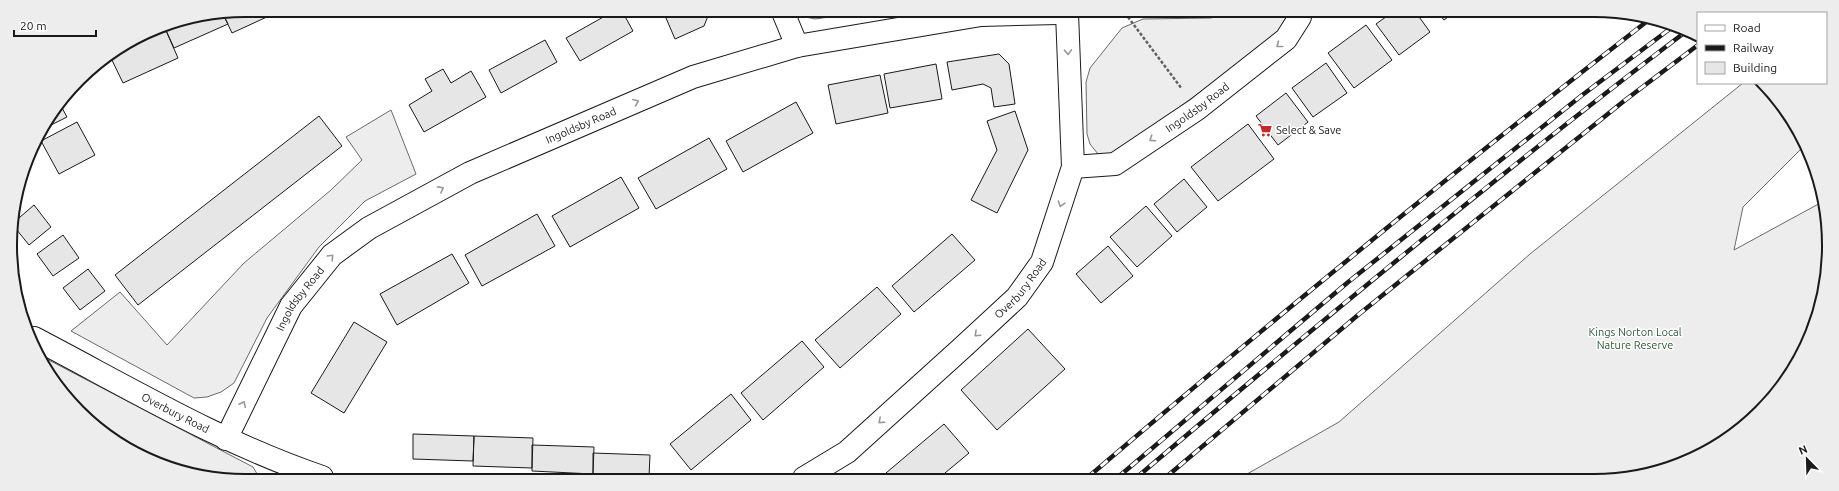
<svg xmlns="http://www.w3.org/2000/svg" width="1839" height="491" viewBox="0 0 1839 491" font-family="Ubuntu,sans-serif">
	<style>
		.built { fill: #ededed; stroke: #6a6a6a }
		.building { fill: #e6e6e6; stroke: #1a1a1a }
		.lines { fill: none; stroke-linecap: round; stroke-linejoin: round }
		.street-casing { stroke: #1a1a1a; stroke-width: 24 }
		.path { stroke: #5f5f5f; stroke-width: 2.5; stroke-dasharray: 3 2; stroke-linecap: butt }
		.street { stroke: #fff; stroke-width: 22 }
		.rail-casing { stroke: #1a1a1a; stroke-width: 4.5 }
		.rail { stroke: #fff; stroke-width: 3; stroke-dasharray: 9; stroke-linecap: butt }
		.oneway { stroke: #989898 }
		.labels { text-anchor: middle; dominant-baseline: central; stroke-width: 3; stroke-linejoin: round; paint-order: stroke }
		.street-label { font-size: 11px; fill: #1a1a1a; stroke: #fff }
		.poi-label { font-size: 11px; fill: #1a1a1a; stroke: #fff; text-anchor: start }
		.park-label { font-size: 11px; fill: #2b5a34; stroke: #fff }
		.rim { fill: none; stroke: #1a1a1a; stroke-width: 2 }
	</style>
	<rect width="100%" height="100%" fill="#fff"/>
	<!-- built -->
	<path class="built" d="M 801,12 L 865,12 L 815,19 L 806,17 Z
		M 1225,13 L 1288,13 L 1286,21 L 1275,38 L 1116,153 L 1108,157 L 1098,154 L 1090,144 L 1087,134 L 1086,82 L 1090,68 L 1122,28 L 1143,19 L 1211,18 Z
		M 1743,83 L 1758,83 L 1789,114 L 1803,147 L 1743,207 L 1734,250 L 1824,201 L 1825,291 L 1798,363 L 1749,422 L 1697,457 L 1624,479 L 1240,478 L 1339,422 L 1530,254 Z
		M 391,110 L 416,174 L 365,201 L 319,247 L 267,318 L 234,383 L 221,392 L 207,397 L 194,398 L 71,331 L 120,292 L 167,345 L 244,263 L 331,190 L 362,160 L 346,137 Z
		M 43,357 L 253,467 L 259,477 L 200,477 L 128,449 L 59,389 Z"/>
	<!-- building -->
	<path class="building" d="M 246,10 L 282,10 L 232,33 L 223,14 Z
		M 285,10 L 302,10 L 288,16 Z
		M 614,11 L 622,11 L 633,31 L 580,61 L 566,38 Z
		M 663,11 L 710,11 L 704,26 L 675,39 Z
		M 223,14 L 228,24 L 174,48 L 164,26 Z
		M 1390,14 L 1417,14 L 1430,32 L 1399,55 L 1376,24 Z
		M 1439,14 L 1452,14 L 1444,20 Z
		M 1366,25 L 1392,60 L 1354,88 L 1328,53 Z
		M 164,26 L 178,58 L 123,83 L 110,56 L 156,28 Z
		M 545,40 L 557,62 L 501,93 L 489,70 Z
		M 999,54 L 1009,64 L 1015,104 L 994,107 L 991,88 L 983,84 L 952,90 L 947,62 Z
		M 1326,63 L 1347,93 L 1313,117 L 1292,88 Z
		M 936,64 L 942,99 L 890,108 L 884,74 Z
		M 443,69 L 451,83 L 471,71 L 486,97 L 424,132 L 409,105 L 432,91 L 425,79 Z
		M 880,75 L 888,113 L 836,124 L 828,85 Z
		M 1286,93 L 1308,122 L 1278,145 L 1256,116 Z
		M 796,102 L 813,133 L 743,172 L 726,141 Z
		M 61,106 L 67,117 L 43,129 Z
		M 1015,111 L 1028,150 L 997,213 L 971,200 L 997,150 L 987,121 Z
		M 319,116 L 342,146 L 138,305 L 115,275 Z
		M 77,122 L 95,155 L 59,174 L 41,141 Z
		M 1248,124 L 1274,159 L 1218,201 L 1191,167 Z
		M 709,138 L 727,169 L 656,209 L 638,178 Z
		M 621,177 L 639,208 L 570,247 L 552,216 Z
		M 1184,179 L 1207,207 L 1177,232 L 1154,204 Z
		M 34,205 L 51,227 L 29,245 L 12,224 Z
		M 1146,206 L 1172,236 L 1137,267 L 1110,237 Z
		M 537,214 L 555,246 L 482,286 L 465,255 Z
		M 952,234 L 975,260 L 914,312 L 892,286 Z
		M 63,235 L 79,258 L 53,276 L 37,254 Z
		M 1108,246 L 1133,276 L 1101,303 L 1076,274 Z
		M 452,254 L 469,283 L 397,325 L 380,294 Z
		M 88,269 L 105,291 L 80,310 L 63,288 Z
		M 877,287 L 901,314 L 840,368 L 815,340 Z
		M 354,322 L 387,342 L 344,413 L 311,393 Z
		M 1028,329 L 1065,369 L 997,430 L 961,390 Z
		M 802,341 L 824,367 L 763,420 L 741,393 Z
		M 731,394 L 751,420 L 691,470 L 670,444 Z
		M 944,424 L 969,453 L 939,478 L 890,478 L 886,473 Z
		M 413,434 L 474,436 L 473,461 L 413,459 Z
		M 474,436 L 533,438 L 532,468 L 473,466 Z
		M 532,445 L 594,447 L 593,474 L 532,471 Z
		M 593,453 L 650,455 L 649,477 L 593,477 Z"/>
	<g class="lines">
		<defs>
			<g id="street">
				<path d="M 783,12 L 797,46"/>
				<path id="s1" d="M 1073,167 L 1115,164 L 1197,109 L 1286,39 L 1300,17 L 1299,13"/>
				<path id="s2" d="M 34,338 C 128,387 221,443 322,477"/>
				<path id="s3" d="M 226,439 L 291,306 L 332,255 L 369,228 L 470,173 L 693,77 L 797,46 L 981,15 L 1058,13"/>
				<path id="s4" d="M 804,478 L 847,452 L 962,348 L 1017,297 L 1042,262 L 1073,167 L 1067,13"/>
			</g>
		</defs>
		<!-- street casing -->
		<use href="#street" class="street-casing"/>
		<!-- path -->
		<path class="path" d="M 1125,13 L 1182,89"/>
		<!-- street -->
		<use href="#street" class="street"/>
		<defs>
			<path id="rail" d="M 1087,478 C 1271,321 1459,167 1650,19
				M 1117,478 L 1347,283 L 1581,96 L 1671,28
				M 1136,478 C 1315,326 1497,175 1684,33
				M 1165,478 L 1358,315 L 1624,101 L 1698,45"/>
		</defs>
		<!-- rail casing -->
		<use href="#rail" class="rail-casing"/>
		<!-- rail -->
		<use href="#rail" class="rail"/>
	</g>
	<!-- one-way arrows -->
	<defs><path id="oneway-chevron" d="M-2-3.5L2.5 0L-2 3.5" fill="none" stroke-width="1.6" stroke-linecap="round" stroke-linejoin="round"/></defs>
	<g class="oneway">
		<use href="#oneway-chevron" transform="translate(1279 45) rotate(142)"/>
		<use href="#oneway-chevron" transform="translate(1068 52) rotate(88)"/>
		<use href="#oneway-chevron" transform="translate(636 102) rotate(-23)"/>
		<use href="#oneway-chevron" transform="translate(1152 139) rotate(146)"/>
		<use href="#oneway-chevron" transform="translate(441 189) rotate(-28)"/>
		<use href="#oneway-chevron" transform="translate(1061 204) rotate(108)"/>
		<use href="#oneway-chevron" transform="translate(331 257) rotate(-46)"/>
		<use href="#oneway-chevron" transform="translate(977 334) rotate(137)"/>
		<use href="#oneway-chevron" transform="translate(243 404) rotate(-64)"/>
		<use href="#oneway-chevron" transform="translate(881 421) rotate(138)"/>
	</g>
	<!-- icons -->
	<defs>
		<symbol id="supermarket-bare" viewBox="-9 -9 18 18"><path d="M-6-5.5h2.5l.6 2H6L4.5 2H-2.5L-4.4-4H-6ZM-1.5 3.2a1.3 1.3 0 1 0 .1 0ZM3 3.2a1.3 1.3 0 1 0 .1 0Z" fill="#c62828" stroke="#fff" stroke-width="2.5" paint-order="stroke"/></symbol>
	</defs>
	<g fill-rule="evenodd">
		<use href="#supermarket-bare" x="1255" y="120" width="20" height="20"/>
	</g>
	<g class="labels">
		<!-- street labels -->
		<g class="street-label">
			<text stroke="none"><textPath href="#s1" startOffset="142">Ingoldsby Road</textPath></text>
			<text stroke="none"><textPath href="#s3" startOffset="495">Ingoldsby Road</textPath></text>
			<text stroke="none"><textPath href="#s4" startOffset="289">Overbury Road</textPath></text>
			<text stroke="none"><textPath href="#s3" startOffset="159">Ingoldsby Road</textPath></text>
			<text stroke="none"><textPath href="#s2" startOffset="160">Overbury Road</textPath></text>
		</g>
		<!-- poi labels -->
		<g class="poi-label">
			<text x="1276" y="130">Select &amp; Save</text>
		</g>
		<!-- park labels -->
		<g class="park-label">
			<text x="1635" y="332">Kings Norton Local<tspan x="1635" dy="13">Nature Reserve</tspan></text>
		</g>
	</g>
	<!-- crop -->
	<path d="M0 0H1839V491H0ZM245 17H1594A228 228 0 0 1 1822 245V246A228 228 0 0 1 1594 474H245A228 228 0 0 1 17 246V245A228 228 0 0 1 245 17Z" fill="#ededed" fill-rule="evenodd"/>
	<path class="rim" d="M245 17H1594A228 228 0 0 1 1822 245V246A228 228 0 0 1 1594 474H245A228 228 0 0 1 17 246V245A228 228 0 0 1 245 17Z"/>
	<!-- legend -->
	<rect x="1697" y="12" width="130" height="72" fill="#ffffff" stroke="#a3a3a3"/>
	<rect x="1705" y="25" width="20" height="6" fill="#ffffff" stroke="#a3a3a3"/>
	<text x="1733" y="32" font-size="12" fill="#1a1a1a">Road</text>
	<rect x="1705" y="45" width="20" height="6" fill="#1a1a1a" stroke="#a3a3a3"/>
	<text x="1733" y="52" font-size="12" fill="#1a1a1a">Railway</text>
	<rect x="1705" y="62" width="20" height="12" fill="#e6e6e6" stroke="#a3a3a3"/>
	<text x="1733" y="72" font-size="12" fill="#1a1a1a">Building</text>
	<!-- north arrow -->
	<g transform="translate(1807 459) rotate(337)" stroke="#ffffff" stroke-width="3" paint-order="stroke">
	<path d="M0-3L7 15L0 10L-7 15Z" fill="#1a1a1a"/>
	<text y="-6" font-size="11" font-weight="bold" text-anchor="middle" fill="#1a1a1a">N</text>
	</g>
	<!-- scale -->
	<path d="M14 30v6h82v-6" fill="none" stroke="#1a1a1a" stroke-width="2"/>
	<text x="20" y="30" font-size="12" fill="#1a1a1a" stroke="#ffffff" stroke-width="3" paint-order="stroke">20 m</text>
</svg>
